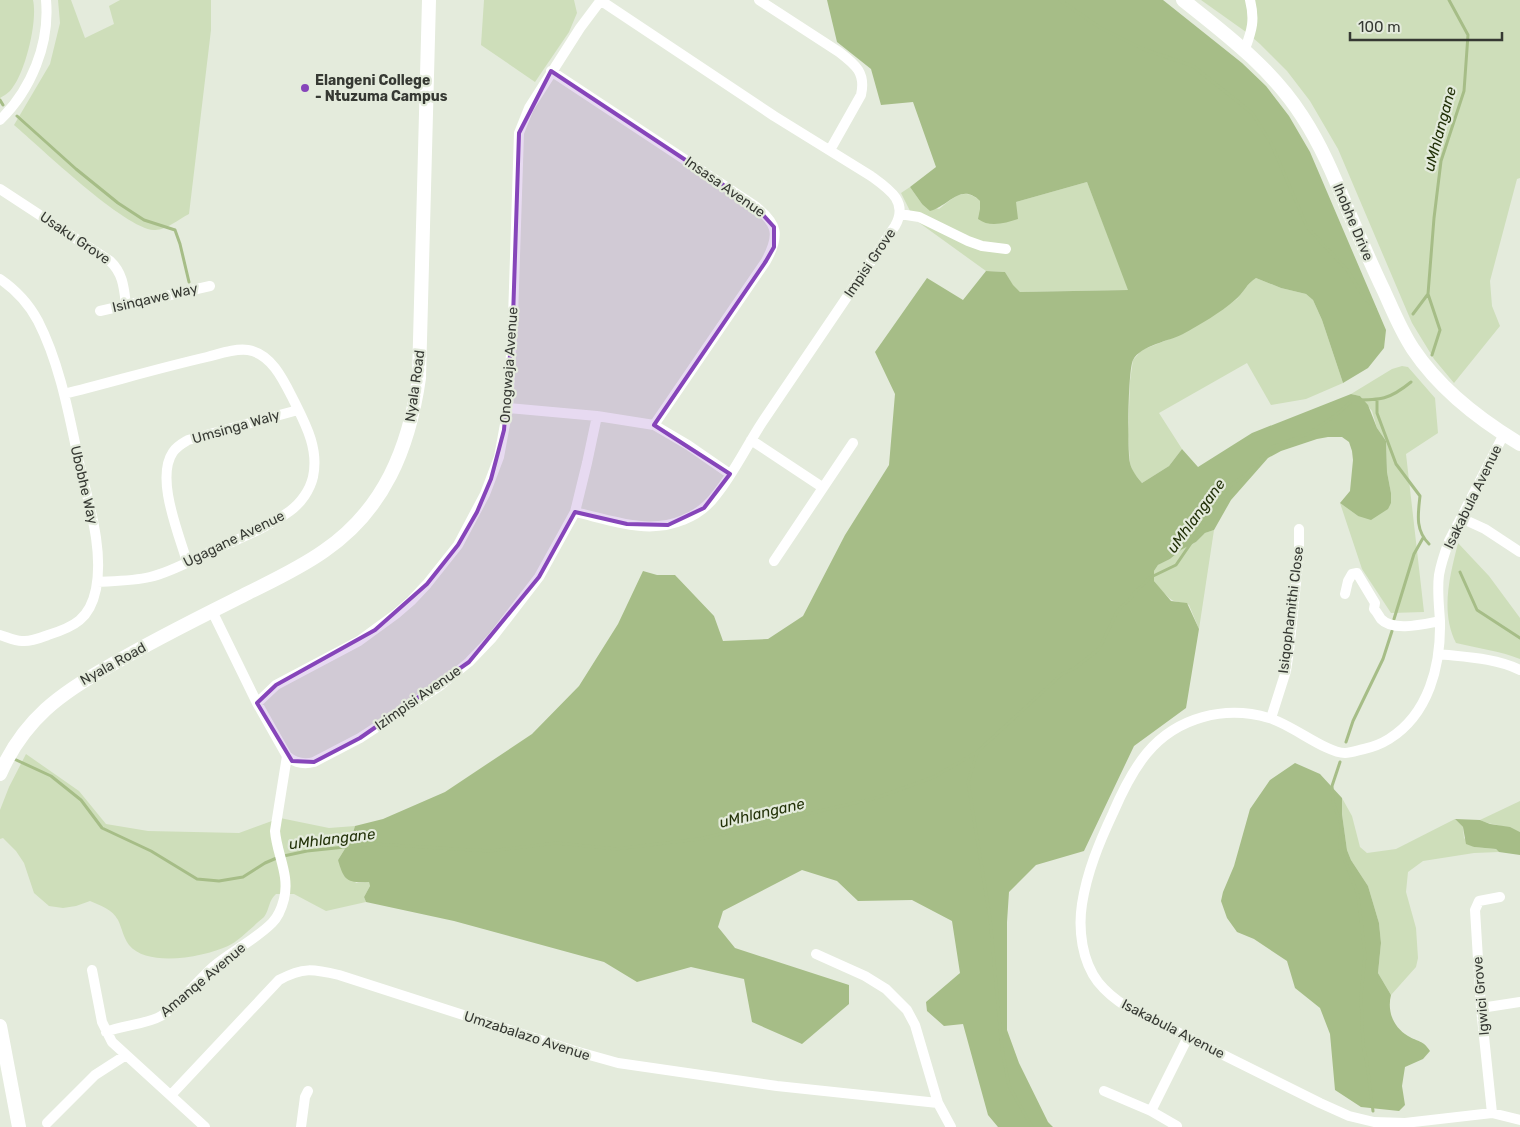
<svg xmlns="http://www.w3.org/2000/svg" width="1520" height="1127" viewBox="0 0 1520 1127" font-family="Rubik,sans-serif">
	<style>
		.green { fill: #cedeba }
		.forest { fill: #a6bd87 }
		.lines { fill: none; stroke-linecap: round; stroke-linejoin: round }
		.stream { stroke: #a6bd87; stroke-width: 3 }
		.street { stroke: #fff; stroke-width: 10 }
		.secondary { stroke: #fff; stroke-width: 14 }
		.marked { fill: #8645ba; fill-opacity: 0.2; stroke: #8645ba; stroke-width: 4; stroke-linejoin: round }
		.poi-dot { fill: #8645ba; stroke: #e4ebdc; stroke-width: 2 }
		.labels { text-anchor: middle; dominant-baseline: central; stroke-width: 4.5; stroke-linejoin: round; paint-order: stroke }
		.poi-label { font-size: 14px; font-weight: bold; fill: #363933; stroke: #e4ebdc; text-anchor: start }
		.street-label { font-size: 14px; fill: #363933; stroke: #e4ebdc }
		.water-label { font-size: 15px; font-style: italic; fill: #233209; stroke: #e4ebdc }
	</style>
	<rect width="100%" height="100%" fill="#e4ebdc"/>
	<!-- green -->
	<path class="green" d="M 0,0 L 33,0 C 38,21 25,75 10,91 C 7,94 3,96 0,98 Z
		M 58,0 L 71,0 L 85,38 L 114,24 L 109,6 L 120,0 L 211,0 L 211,30 L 189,214 C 179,219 165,231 154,230 C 125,229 40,147 14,125 L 50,64 L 60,23 Z
		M 484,0 L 574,0 L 577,13 L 569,32 L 535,82 L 481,45 Z
		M 1201,0 L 1520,0 L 1520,178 L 1517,179 L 1490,281 L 1492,306 L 1500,326 L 1454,383 L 1434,359 L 1412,323 L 1338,149 L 1310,101 L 1287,71 L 1260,44 L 1246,32 Z
		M 1087,182 L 1129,290 L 1020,292 L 1013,286 L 1005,272 L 986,271 L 914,219 L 901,193 L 910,187 L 922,204 L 939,209 C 953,198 964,186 980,201 L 980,209 L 1016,202 Z
		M 1256,278 L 1281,288 L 1306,294 L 1313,300 L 1322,320 L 1343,383 L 1306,399 L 1271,405 L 1247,363 L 1159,413 L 1182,449 L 1169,466 L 1142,483 L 1133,472 L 1130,463 L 1128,435 L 1130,381 L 1133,360 L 1142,350 L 1182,334 L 1237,299 L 1252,280 Z
		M 1402,366 L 1408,367 L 1435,398 L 1438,433 L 1406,454 L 1424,612 L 1391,613 L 1362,569 L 1340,503 L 1358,516 L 1391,503 L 1391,493 L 1387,472 L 1386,441 L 1377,428 L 1372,411 L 1360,396 L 1351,394 L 1392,369 Z
		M 1214,530 L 1199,629 L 1189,605 C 1184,602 1180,603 1174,601 C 1168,599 1158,586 1154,581 L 1154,571 L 1158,565 L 1170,559 L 1181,550 L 1196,542 L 1205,533 Z
		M 1458,543 L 1489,576 L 1520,618 L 1520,659 C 1500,651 1477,648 1456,643 C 1440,612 1450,575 1458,543 Z
		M 26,754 L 79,791 L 106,824 L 148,831 L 239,833 L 280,818 L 329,828 L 355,826 L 351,839 L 338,860 L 356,883 L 369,882 L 370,886 L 364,897 L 366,902 L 326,911 L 294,894 L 276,894 C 268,901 270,909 264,917 C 254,925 239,941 228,946 C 204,957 148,968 129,945 C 123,937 122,928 118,920 C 112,909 101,906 90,901 L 76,906 L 63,908 L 49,906 L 34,893 L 24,863 L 16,851 L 3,838 L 0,839 L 0,810 L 9,787 Z
		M 1342,798 L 1352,816 L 1360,847 L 1367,853 L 1396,849 L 1455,819 L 1463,827 L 1464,838 L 1474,847 L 1496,849 L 1499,852 L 1474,853 L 1423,861 L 1408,872 L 1406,892 L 1416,928 L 1418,958 L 1416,967 L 1391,995 L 1378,973 L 1381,943 L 1379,923 L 1368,886 L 1351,860 L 1347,850 L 1342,814 Z
		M 1520,801 L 1520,832 C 1507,825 1493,826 1480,820 Z"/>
	<!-- forest -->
	<path class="forest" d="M 827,0 L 1163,0 L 1242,63 L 1266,86 L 1289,116 L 1310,152 L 1386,330 L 1384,348 L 1368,368 L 1343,383 L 1322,320 L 1313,300 L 1306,294 L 1281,288 L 1256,278 C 1247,283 1243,294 1235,300 C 1220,313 1201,324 1183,334 C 1170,341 1141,345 1133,360 C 1128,369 1127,451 1130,463 C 1132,471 1137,477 1142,483 L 1169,466 L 1182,449 L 1198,467 L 1252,433 L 1351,394 L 1360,396 L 1368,405 L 1377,428 L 1386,441 L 1387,472 L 1391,493 L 1391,503 L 1388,509 L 1371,520 L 1358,516 L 1340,503 L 1350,491 L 1353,460 L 1352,451 L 1349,442 L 1342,437 L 1328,437 L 1317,439 L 1281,451 L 1268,458 L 1231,500 L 1214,530 L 1205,533 L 1196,542 L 1181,550 L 1170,559 L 1158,565 L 1154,571 L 1154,581 L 1171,601 L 1187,603 L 1199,629 L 1186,708 L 1134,746 L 1084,851 L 1036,865 L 1009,892 L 1007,922 L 1007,1030 L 1019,1063 L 1048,1122 L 1053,1127 L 998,1127 L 988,1115 L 963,1024 L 944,1026 L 927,1011 L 926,1002 L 960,973 L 952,921 L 912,900 L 858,901 L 837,881 L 802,870 L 723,911 L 718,927 L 735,948 L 849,985 L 849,1004 L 802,1044 L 752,1022 L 744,979 L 691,967 L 637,982 L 604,962 L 454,921 L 366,902 L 364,897 L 370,886 L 369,882 C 347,883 344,881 338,860 L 351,839 L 355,826 L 383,819 L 445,792 L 532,734 L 579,686 L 618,624 L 643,571 L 657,575 L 675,575 L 714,616 L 723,641 L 768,639 L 803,616 L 845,535 L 889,465 L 895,394 L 875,352 L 927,278 L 963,300 L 986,271 L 1005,272 L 1013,285 L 1020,292 L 1128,290 L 1087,182 L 1016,202 L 1018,219 C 1005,223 990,228 978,219 L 980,209 L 980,201 C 961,182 949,206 930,211 L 922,204 L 910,187 L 936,167 L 913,102 L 881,105 L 871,69 L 837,42 Z
		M 1295,763 L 1320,774 L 1342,798 L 1342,814 L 1347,850 L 1351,860 L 1368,886 L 1379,923 L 1381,943 L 1378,973 L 1391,995 C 1387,1011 1393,1027 1408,1036 C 1418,1042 1423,1040 1430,1051 L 1423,1059 L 1405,1067 L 1402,1086 L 1405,1105 L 1399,1111 L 1361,1107 L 1335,1090 L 1330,1034 L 1320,1008 L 1295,988 L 1287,961 L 1254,939 L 1237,932 L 1227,918 L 1221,901 L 1223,892 L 1234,866 L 1250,809 L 1270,780 Z
		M 1455,819 L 1480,820 L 1490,824 L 1510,827 L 1520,832 L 1520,855 L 1499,852 L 1496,849 L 1474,847 L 1466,844 L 1463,827 Z"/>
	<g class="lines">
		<!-- stream -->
		<path class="stream" d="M 1060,0 L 1099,27 L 1143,49 L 1193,66 L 1252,113 L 1271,143 L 1307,227 L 1348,271 L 1363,296 L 1375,309
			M 0,100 L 3,105
			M 17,116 L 76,169 L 118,203 L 144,220 L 175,230 L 180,244 L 189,282
			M 1413,314 L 1428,294
			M 1432,355 L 1440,330 L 1428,294 L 1434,218 L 1441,161 L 1464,91 L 1468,35 L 1449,0
			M 1377,400 L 1377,413 L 1396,464 L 1420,496 C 1418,514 1415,530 1429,544
			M 1460,572 L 1477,610 L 1520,638
			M 1394,619 L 1414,554 L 1423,538
			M 1346,742 L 1353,721 L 1383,659 L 1392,631
			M 977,753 L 968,782 L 990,918 L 1002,1049 L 1009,1086 L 1032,1127
			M 12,758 L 51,776 L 81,800 L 102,828 L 151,851 L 197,879 L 219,881 L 243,877 L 265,863 L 279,857 L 307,851 L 374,844 L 490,851 L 557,843 L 616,849 L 699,839 L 876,798 L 934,777 L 977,752 L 1062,674 L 1075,668 L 1099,649 L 1117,612 L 1149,578 L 1176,565 L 1230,486 L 1249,472 L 1272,447 L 1308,434 L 1336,415 L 1353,400 C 1381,400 1389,400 1411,382
			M 1340,762 L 1332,786 L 1333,802 L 1341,824 L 1340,848 L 1358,895 L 1365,955 L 1361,996 L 1363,1045 L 1367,1063 L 1373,1111"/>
		<!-- street -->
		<path class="street" d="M 759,0 L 839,52 C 856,65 866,73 861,95 L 830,150
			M 1245,49 C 1252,30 1255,20 1250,0
			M 551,71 L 755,206 C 778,224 780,235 766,261 L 654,425
			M 0,120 C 31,90 50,44 46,0
			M 0,189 L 110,261 C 123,273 124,288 126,305
			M 900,214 L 919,217 L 968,241 L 982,246 L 1006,249
			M 0,279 C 16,290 29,304 38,321 C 60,364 69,415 79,462 C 88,502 104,548 96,589 C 90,619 74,627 48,635 C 40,638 31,642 22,641 C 14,641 7,637 0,635
			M 100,311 L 210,286
			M 64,394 C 112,382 159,368 207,357 C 219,354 235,348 248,350 C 272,354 284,381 294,401 C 306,425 319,449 313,477 C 310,490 301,503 290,511 C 267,528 236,540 209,552 C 190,561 171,572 150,577 C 133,581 115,581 97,582
			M 508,408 L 597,416 L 654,425 L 688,445 L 730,474
			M 1504,434 L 1449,541 C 1445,552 1441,563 1439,575 C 1437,590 1439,605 1440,621 C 1441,665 1429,714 1389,739 C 1381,744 1373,747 1364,749 C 1359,750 1351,753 1345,753 C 1326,753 1291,724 1269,718 C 1225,705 1177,717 1147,753 C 1132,771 1122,792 1113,813 C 1099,843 1087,872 1082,904 C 1078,930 1082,961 1098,982 C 1106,992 1116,1000 1127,1007 L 1320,1103 L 1349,1116 L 1374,1122 L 1405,1123 L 1492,1113 L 1520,1120
			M 751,440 L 822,487
			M 575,512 C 610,520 648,535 683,520 C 696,515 708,506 716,495 C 734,473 747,445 763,421 C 807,356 851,291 895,226 C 909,202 889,189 871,176 L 774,116 L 600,0
			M 1461,518 L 1485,529 L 1520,552
			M 774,561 L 853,443
			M 187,562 C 179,534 155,478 173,452 C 177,446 183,443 188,440 L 298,410
			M 1345,594 L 1348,581 L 1352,574 L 1357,573 L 1375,603 L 1374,609 C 1377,612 1379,616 1381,619 C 1393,632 1424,624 1440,621
			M 212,611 L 257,703 L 287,756 C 295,763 303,765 314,762 L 360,738 L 441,685 L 469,662 L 492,638 L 539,577 L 575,512 L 587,463 L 597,416
			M 1439,654 C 1465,657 1496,658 1520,670
			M 257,703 L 276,685 L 359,641 L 396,614 L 411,601 L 427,584 L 458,545 L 485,494 L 499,457 L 508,408 L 513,318 L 519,133 L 529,108 L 580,28 L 601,0
			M 1271,718 L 1286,671 L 1289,651 L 1299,554 L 1299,529
			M 816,954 L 865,976 L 886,989 L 907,1010 L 915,1025 L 938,1103 L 951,1127
			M 92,970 L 102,1022 L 112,1042 L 205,1127
			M 1481,1008 L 1520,1002
			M 106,1032 C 123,1025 145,1025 161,1016 C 178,1006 198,980 214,966 C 232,951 255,940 272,923 C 278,917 282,907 284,899 C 290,875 277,855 275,831 L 287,756
			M 1104,1091 L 1151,1111 L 1177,1126
			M 171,1095 L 279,980 C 303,967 313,969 339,975 L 575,1051 L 618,1063 L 777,1086 L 938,1103
			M 1151,1111 L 1188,1037
			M 1492,1113 L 1481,1008 L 1475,910 L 1479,901 L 1500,897
			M 47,1123 L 95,1075 L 126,1055
			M 301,1127 L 305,1097 L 308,1091"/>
		<!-- secondary -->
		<path class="secondary" d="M 1183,0 C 1227,35 1271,68 1302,116 C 1321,145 1334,176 1347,208 C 1359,236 1371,264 1384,291 C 1393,311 1401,331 1413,349 C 1439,388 1480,420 1520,444
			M 0,774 C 24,719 61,693 111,665 C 155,639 202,616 248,593 C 274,580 300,568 324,551 C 384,510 409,448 419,378 L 429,0
			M 0,1026 L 19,1127"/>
	</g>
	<!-- marked area -->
	<path class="marked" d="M 551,71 L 755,206 L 774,227 L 774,247 L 766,261 L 654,425 L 730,474 L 704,508 L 668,525 L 627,524 L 575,512 L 539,577 L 469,662 L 360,738 L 314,762 L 292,761 L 257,703 L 276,685 L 375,630 L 427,584 L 458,545 L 477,512 L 491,479 L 504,430 L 513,318 L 519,133 Z"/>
	<!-- markers -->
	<circle class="poi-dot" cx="305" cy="88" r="5"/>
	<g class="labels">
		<!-- poi labels -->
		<g class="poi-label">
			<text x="315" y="80">Elangeni College<tspan x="315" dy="16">- Ntuzuma Campus</tspan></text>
		</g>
		<!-- street labels -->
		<g class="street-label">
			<text transform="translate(725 187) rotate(35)">Insasa Avenue</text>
			<text transform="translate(1353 222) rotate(67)">Ihobhe Drive</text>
			<text transform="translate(75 238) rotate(34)">Usaku Grove</text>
			<text transform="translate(870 263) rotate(-56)">Impisi Grove</text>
			<text transform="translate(155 298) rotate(-13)">Isinqawe Way</text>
			<text transform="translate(509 365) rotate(-86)">Onogwaja Avenue</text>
			<text transform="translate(415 386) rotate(-82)">Nyala Road</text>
			<text transform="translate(236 427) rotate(-16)">Umsinga Waly</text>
			<text transform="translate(84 485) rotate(77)">Ubobhe Way</text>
			<text transform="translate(1473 497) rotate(-64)">Isakabula Avenue</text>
			<text transform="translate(234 539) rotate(-26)">Ugagane Avenue</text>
			<text transform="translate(1291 610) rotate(-83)">Isiqophamithi Close</text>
			<text transform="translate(113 664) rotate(-29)">Nyala Road</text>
			<text transform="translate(418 698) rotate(-35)">Izimpisi Avenue</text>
			<text transform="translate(203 980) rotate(-40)">Amanqe Avenue</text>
			<text transform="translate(1481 996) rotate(-95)">Igwici Grove</text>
			<text transform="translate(1173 1029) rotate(27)">Isakabula Avenue</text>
			<text transform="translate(527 1036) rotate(18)">Umzabalazo Avenue</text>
		</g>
		<!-- water labels -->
		<g class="water-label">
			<text transform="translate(1440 129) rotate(-75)">uMhlangane</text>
			<text transform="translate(1196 516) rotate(-54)">uMhlangane</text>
			<text transform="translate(762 813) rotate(-13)">uMhlangane</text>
			<text transform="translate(332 839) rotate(-7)">uMhlangane</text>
		</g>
	</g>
	<!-- scale -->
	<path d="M1350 32v8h152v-8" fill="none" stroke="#363933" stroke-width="2.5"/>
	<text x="1358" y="32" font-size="15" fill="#363933" stroke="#e4ebdc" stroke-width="4" paint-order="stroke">100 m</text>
</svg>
